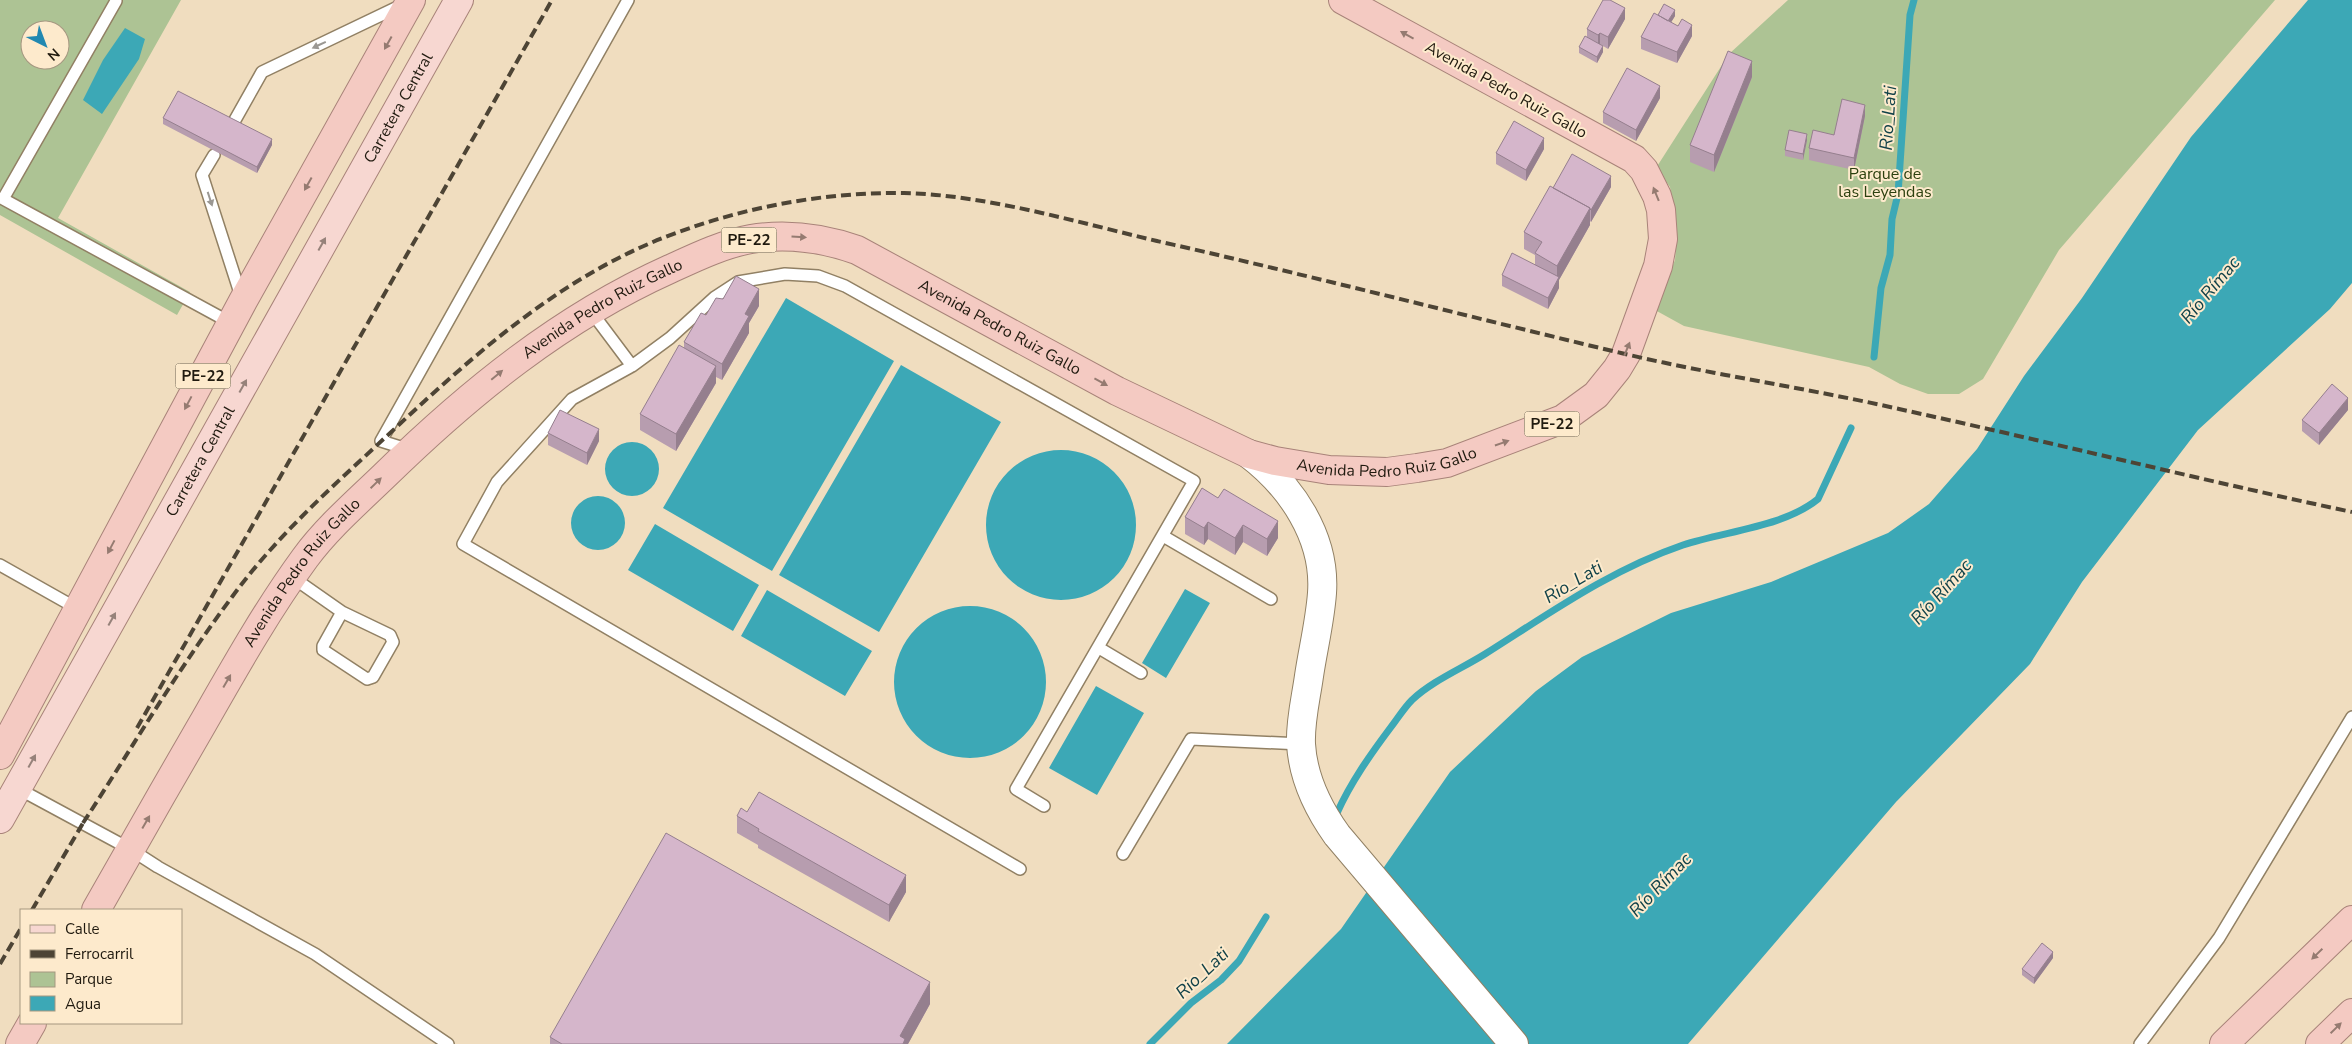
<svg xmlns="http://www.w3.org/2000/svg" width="2352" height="1044" viewBox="0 0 2352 1044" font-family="'Nunito Sans',sans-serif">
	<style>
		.green { fill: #adc394; fill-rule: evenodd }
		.water { fill: #3ca8b6 }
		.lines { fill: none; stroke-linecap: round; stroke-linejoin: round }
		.stream { stroke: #3ca8b6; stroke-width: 7 }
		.service-casing { stroke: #918064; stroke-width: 14 }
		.tertiary-casing { stroke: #918064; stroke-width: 30 }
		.primary-casing { stroke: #a88379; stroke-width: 30 }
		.trunk-casing { stroke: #a88379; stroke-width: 30 }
		.service { stroke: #fff; stroke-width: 11 }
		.tertiary { stroke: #fff; stroke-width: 28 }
		.primary { stroke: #f7d7d1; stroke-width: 28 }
		.trunk { stroke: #f4cac2; stroke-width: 28 }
		.rail { stroke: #4d4435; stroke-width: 4; stroke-dasharray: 10 5; stroke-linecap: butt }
		.wall { fill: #b79daf }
		.shaded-wall { fill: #957f8e }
		.building { fill: #d5b6cb; stroke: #957f8e }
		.oneway { fill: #957b71 }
		.oneway2 { fill: #9b9893 }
		.oneway3 { fill: #96827a }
		.labels { text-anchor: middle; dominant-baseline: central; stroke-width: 4; stroke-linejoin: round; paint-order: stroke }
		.shield { fill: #fdeacc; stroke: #625848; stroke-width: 1 }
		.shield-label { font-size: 15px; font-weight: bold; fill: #201a0f }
		.street-label { font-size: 16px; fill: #201a0f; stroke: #fdeacc }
		.park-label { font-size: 16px; fill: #2c400f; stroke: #fdeacc }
		.water-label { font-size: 18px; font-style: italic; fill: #124249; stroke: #fdeacc }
	</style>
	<rect width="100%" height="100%" fill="#f0ddbf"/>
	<!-- green -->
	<path class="green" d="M 0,0 L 181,0 L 58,218 L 190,292 L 177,315 L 0,215 ZM 30,30 L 60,30 L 60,60 L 30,60 Z
		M 1788,0 L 2275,0 L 2059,250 L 1983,379 L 1959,394 L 1928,394 L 1900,384 L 1869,367 L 1684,326 L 1655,310 L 1675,260 L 1677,233 L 1670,187 L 1656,168 L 1729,54 Z"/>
	<!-- water -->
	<path class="water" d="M 2308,0 L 2352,0 L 2352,283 L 2330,309 L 2198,430 L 2082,582 L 2030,664 L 1896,802 L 1688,1044 L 1227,1044 L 1341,929 L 1450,772 L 1536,691 L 1582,657 L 1671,613 L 1771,582 L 1888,533 L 1929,504 L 1977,449 L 2024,376 L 2082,298 L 2191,137 Z
		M 125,28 L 145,39 L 139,59 L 102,114 L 83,100 L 103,60 Z
		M 786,298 L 894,361 L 772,571 L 663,508 Z
		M 901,365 L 1001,422 L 879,632 L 779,575 Z
		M605 469a27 27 0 1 1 54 0a27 27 0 1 1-54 0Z
		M986 525a75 75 0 1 1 150 0a75 75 0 1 1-150 0Z
		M571 523a27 27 0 1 1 54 0a27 27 0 1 1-54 0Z
		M 655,524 L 759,585 L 733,631 L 628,570 Z
		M 1185,589 L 1210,603 L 1166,678 L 1142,663 Z
		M 767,590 L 872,651 L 845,696 L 741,636 Z
		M894 682a76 76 0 1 1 152 0a76 76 0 1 1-152 0Z
		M 1096,686 L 1144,713 L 1097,795 L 1049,768 Z"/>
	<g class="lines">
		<!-- stream -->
		<path class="stream" d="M 1874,357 L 1881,288 L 1890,255 L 1892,219 L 1898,194 L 1910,15 L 1914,0
			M 1337,813 C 1351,782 1370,755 1391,727 C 1398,718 1404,708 1412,700 C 1432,681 1461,669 1485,654 C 1550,613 1610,570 1683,545 C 1725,531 1784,527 1818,499 L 1851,428
			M 1150,1044 L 1191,1003 L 1221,980 L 1239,961 L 1266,917"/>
		<defs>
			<path id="service" d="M 116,1 L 3,199 L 231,323
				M 235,120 L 262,72 L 402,5
				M 214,155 L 202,175 L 241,296
				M 590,310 L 632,366
				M 410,450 L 381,441 L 628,0
				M 1163,536 L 1271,599
				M 0,565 L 78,609
				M 292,577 L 342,612 L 390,635 L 393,642 L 373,677 L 367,679 L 323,650 L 323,646 L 342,612
				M 1099,648 L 1141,673
				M 17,788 L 130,849 L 158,867 L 315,954 L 448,1044
				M 1123,854 L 1191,739 L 1301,744
				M 1020,869 L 463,544 L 497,482 L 572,399 L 632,366 L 670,338 L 715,297 L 738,282 L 785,274 L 818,276 L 845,286 L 1194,481 L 1016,789 L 1044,806
				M 2140,1044 L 2219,938 L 2352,717"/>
			<path id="tertiary" d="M 1249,454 C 1291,486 1326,537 1322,593 C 1320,621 1313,649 1309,676 C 1306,698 1300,721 1301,744 C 1303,778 1317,807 1337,835 L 1514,1044"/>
			<g id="primary">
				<path id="s1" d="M 0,819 L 459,0"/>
			</g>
			<g id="trunk">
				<path d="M 0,755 L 243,301 L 411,0"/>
				<path id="s2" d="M 96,910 C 131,848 167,785 203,723 C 235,667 267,610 305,558 C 327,528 357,502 384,476 C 469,393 561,318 670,269 C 696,257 723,244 751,239 C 788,233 823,238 857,250 L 1117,391 L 1249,454 L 1275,461 L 1329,470 L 1387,472 L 1417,468 L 1447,463 L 1563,419 L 1596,395 L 1617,369 L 1626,354 L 1658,266 L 1663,239 L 1661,210 L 1657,196 L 1644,170 L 1634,159 L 1343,0"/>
				<path d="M 20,1044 L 32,1023"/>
				<path d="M 2224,1044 L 2352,920"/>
				<path d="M 2320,1044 L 2352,1013"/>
			</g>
		</defs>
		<!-- service casing -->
		<use href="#service" class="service-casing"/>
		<!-- tertiary casing -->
		<use href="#tertiary" class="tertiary-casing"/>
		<!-- primary casing -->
		<use href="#primary" class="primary-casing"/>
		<!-- trunk casing -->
		<use href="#trunk" class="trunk-casing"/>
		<!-- service -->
		<use href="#service" class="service"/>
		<!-- tertiary -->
		<use href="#tertiary" class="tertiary"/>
		<!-- primary -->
		<use href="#primary" class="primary"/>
		<!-- trunk -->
		<use href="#trunk" class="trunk"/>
		<!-- rail -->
		<path class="rail" d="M 137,728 L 552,0
			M 83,823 C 132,748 178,669 232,597 C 273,541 323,495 374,448 C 465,363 557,276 676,233 C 749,206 827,192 904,193 C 987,195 1076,222 1157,241 C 1312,276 1466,316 1621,353 C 1713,375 1807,388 1899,409 C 2050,442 2201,480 2352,512
			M 32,910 L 86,818
			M 0,964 L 21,928"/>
	</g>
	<!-- wall -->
	<path class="wall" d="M 1658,15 L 1675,16 L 1671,22 L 1692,36 L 1677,63 L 1641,49 L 1641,37 Z
		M 1625,19 L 1608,49 L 1600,44 L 1603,52 L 1597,63 L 1579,53 L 1579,47 L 1587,37 L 1587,29 Z
		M 1752,77 L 1714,172 L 1690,162 L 1690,145 Z
		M 1660,98 L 1636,141 L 1603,123 L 1603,112 Z
		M 1865,116 L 1854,170 L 1809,160 L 1809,148 Z
		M 163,118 L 272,145 L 257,173 L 163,124 Z
		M 1807,140 L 1803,160 L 1785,156 L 1785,150 Z
		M 1544,149 L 1526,181 L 1496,164 L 1496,153 Z
		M 1611,187 L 1591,222 L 1590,221 L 1590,225 L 1559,280 L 1559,288 L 1548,309 L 1502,286 L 1502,275 L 1535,265 L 1535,255 L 1524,249 L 1524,232 L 1553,188 Z
		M 759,306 L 749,323 L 749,333 L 722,380 L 716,377 L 716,383 L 676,451 L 640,430 L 640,414 L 684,348 L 684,342 L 706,315 Z
		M 2348,410 L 2319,445 L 2302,431 L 2302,420 Z
		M 548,433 L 599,441 L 587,465 L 548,445 Z
		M 1202,488 L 1278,538 L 1267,556 L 1243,542 L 1235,555 L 1208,539 L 1204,545 L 1185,534 L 1185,517 Z
		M 747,812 L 906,892 L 889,922 L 758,848 L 758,845 L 737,833 L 737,816 Z
		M 2053,958 L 2034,984 L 2022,975 L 2022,969 Z
		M 930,1004 L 908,1044 L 550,1044 L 550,1037 Z"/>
	<!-- shaded-wall -->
	<path class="shaded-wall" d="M 1625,8 L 1625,19 L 1608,49 L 1608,37 Z
		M 1675,10 L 1675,16 L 1667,29 L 1667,23 Z
		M 1692,25 L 1692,36 L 1677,63 L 1677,52 Z
		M 1600,33 L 1600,44 L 1598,47 L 1598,35 Z
		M 1603,46 L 1603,52 L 1597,63 L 1597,57 Z
		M 1752,61 L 1752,77 L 1714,172 L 1714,155 Z
		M 1660,86 L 1660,98 L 1636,141 L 1636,130 Z
		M 1865,105 L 1865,116 L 1854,170 L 1854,158 Z
		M 1807,134 L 1807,140 L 1803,160 L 1803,154 Z
		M 1544,138 L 1544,149 L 1526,181 L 1526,170 Z
		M 272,139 L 272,145 L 257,173 L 257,167 Z
		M 1611,176 L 1611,187 L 1591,222 L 1591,210 Z
		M 1590,208 L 1590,225 L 1559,280 L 1559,288 L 1548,309 L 1548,298 L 1557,279 L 1557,266 Z
		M 759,289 L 759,306 L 749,323 L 749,333 L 722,380 L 722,364 L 745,314 Z
		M 716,366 L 716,383 L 676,451 L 676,434 Z
		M 2348,398 L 2348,410 L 2319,445 L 2319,433 Z
		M 599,429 L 599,441 L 587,465 L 587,453 Z
		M 1278,521 L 1278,538 L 1267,556 L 1267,539 Z
		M 1208,522 L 1208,539 L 1204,545 L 1204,528 Z
		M 1243,525 L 1243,542 L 1235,555 L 1235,538 Z
		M 906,875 L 906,892 L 889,922 L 889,905 Z
		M 2053,952 L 2053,958 L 2034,984 L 2034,978 Z
		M 930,982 L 930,1004 L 908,1044 L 900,1044 L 900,1036 Z"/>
	<!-- building -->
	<path class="building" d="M 1603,0 L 1610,0 L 1625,8 L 1608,37 L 1600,33 L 1598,35 L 1587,29 Z
		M 1664,4 L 1675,10 L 1668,21 L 1658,15 Z
		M 1654,13 L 1678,26 L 1682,19 L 1692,25 L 1677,52 L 1641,37 Z
		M 1585,36 L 1603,46 L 1597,57 L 1579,47 Z
		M 1728,51 L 1752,61 L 1714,155 L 1690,145 Z
		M 1627,68 L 1660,86 L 1636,130 L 1603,112 Z
		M 178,91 L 272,139 L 257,167 L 163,118 Z
		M 1842,99 L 1865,105 L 1854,158 L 1809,148 L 1813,130 L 1834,135 Z
		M 1514,121 L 1544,138 L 1526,170 L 1496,153 Z
		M 1789,130 L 1807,134 L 1803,154 L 1785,150 Z
		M 1572,154 L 1611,176 L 1591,210 L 1590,209 L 1590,208 L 1553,188 Z
		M 1550,186 L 1590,208 L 1557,266 L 1535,253 L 1542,242 L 1524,232 Z
		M 1512,253 L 1559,277 L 1548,298 L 1502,275 Z
		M 736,276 L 759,289 L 745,314 L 749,316 L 722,364 L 684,342 L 701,313 L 706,315 L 716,298 L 723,299 Z
		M 679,345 L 716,366 L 676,434 L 640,414 Z
		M 2332,384 L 2348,398 L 2319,433 L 2302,420 Z
		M 560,410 L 599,429 L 587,453 L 548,433 Z
		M 1202,488 L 1218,498 L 1224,489 L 1278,521 L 1267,539 L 1243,525 L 1235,538 L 1208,522 L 1204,528 L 1185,517 Z
		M 759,792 L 906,875 L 889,905 L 758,831 L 759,829 L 737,816 L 741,808 L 747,812 Z
		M 666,833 L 930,982 L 900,1036 L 905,1039 L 903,1044 L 562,1044 L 550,1037 Z
		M 2042,943 L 2053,952 L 2034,978 L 2022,969 Z"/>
	<!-- one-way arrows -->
	<defs><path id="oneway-solid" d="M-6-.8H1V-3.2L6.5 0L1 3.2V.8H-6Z" transform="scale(1.25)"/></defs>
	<g class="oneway">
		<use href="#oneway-solid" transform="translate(1407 35) rotate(-151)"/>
		<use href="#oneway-solid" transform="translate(388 43) rotate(119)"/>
		<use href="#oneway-solid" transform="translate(308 184) rotate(119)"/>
		<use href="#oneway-solid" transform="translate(1656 194) rotate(-112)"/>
		<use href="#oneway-solid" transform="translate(799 237) rotate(4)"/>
		<use href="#oneway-solid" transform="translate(1627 349) rotate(-68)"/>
		<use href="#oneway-solid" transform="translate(497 375) rotate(-40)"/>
		<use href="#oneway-solid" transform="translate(1101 382) rotate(29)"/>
		<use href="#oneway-solid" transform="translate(188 403) rotate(118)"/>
		<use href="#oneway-solid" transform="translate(1502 443) rotate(-19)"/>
		<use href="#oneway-solid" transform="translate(376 483) rotate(-44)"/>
		<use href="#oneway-solid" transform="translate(111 547) rotate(118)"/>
		<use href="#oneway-solid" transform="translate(227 681) rotate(-60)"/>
		<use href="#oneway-solid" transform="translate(146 822) rotate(-60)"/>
		<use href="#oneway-solid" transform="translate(2317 954) rotate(136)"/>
		<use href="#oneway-solid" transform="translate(2336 1028) rotate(-44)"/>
	</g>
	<g class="oneway2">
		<use href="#oneway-solid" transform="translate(319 45) rotate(155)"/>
		<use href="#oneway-solid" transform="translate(210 199) rotate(72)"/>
	</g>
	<g class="oneway3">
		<use href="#oneway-solid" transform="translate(322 244) rotate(-61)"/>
		<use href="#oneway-solid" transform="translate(243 386) rotate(-61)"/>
		<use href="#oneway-solid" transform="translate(112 619) rotate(-61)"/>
		<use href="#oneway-solid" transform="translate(32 761) rotate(-61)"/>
	</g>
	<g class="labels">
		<!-- shield labels -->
		<g class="shield">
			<rect x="721.5" y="227.5" width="55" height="25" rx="4"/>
			<rect x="175.5" y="363.5" width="55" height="25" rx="4"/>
			<rect x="1524.5" y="411.5" width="55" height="25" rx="4"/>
		</g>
		<g class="shield-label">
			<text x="749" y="240">PE-22</text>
			<text x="203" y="376">PE-22</text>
			<text x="1552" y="424">PE-22</text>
		</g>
		<!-- street labels -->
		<g class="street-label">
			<text transform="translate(1506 90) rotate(29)">Avenida Pedro Ruiz Gallo</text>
			<text stroke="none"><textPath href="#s1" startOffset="815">Carretera Central</textPath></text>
			<text stroke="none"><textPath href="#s2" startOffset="800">Avenida Pedro Ruiz Gallo</textPath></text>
			<text stroke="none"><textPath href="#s2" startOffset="1235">Avenida Pedro Ruiz Gallo</textPath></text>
			<text stroke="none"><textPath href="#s2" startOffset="1655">Avenida Pedro Ruiz Gallo</textPath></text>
			<text stroke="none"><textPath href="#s1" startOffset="410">Carretera Central</textPath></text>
			<text stroke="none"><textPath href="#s2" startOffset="396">Avenida Pedro Ruiz Gallo</textPath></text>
		</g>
		<!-- park labels -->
		<g class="park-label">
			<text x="1885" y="174">Parque de<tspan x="1885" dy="18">las Leyendas</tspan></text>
		</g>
		<!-- water labels -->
		<g class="water-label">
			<text transform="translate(1888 118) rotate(-86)">Rio_Lati</text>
			<text transform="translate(2210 290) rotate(-50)">Río Rímac</text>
			<text transform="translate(1573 582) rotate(-31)">Rio_Lati</text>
			<text transform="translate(1941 592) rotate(-48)">Río Rímac</text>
			<text transform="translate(1660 885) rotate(-46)">Río Rímac</text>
			<text transform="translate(1202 973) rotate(-43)">Rio_Lati</text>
		</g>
	</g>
	<!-- legend -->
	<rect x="20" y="909" width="162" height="115" fill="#fdeacc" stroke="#a59780"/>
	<rect x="30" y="925" width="25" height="8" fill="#f7d7d1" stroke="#a59780"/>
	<text x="65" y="934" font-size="15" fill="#201a0f">Calle</text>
	<rect x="30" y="950" width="25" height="8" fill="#4d4435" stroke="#a59780"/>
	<text x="65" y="959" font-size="15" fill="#201a0f">Ferrocarril</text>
	<rect x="30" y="972" width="25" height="15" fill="#adc394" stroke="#a59780"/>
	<text x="65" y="984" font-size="15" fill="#201a0f">Parque</text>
	<rect x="30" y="996" width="25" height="15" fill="#3ca8b6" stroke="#a59780"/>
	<text x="65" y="1009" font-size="15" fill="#201a0f">Agua</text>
	<!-- north arrow -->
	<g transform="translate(45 45) rotate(138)"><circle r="24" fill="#fdeacc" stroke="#a59780"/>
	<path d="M0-4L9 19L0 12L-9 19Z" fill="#2188b1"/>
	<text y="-8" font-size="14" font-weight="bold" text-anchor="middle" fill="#201a0f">N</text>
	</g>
</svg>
